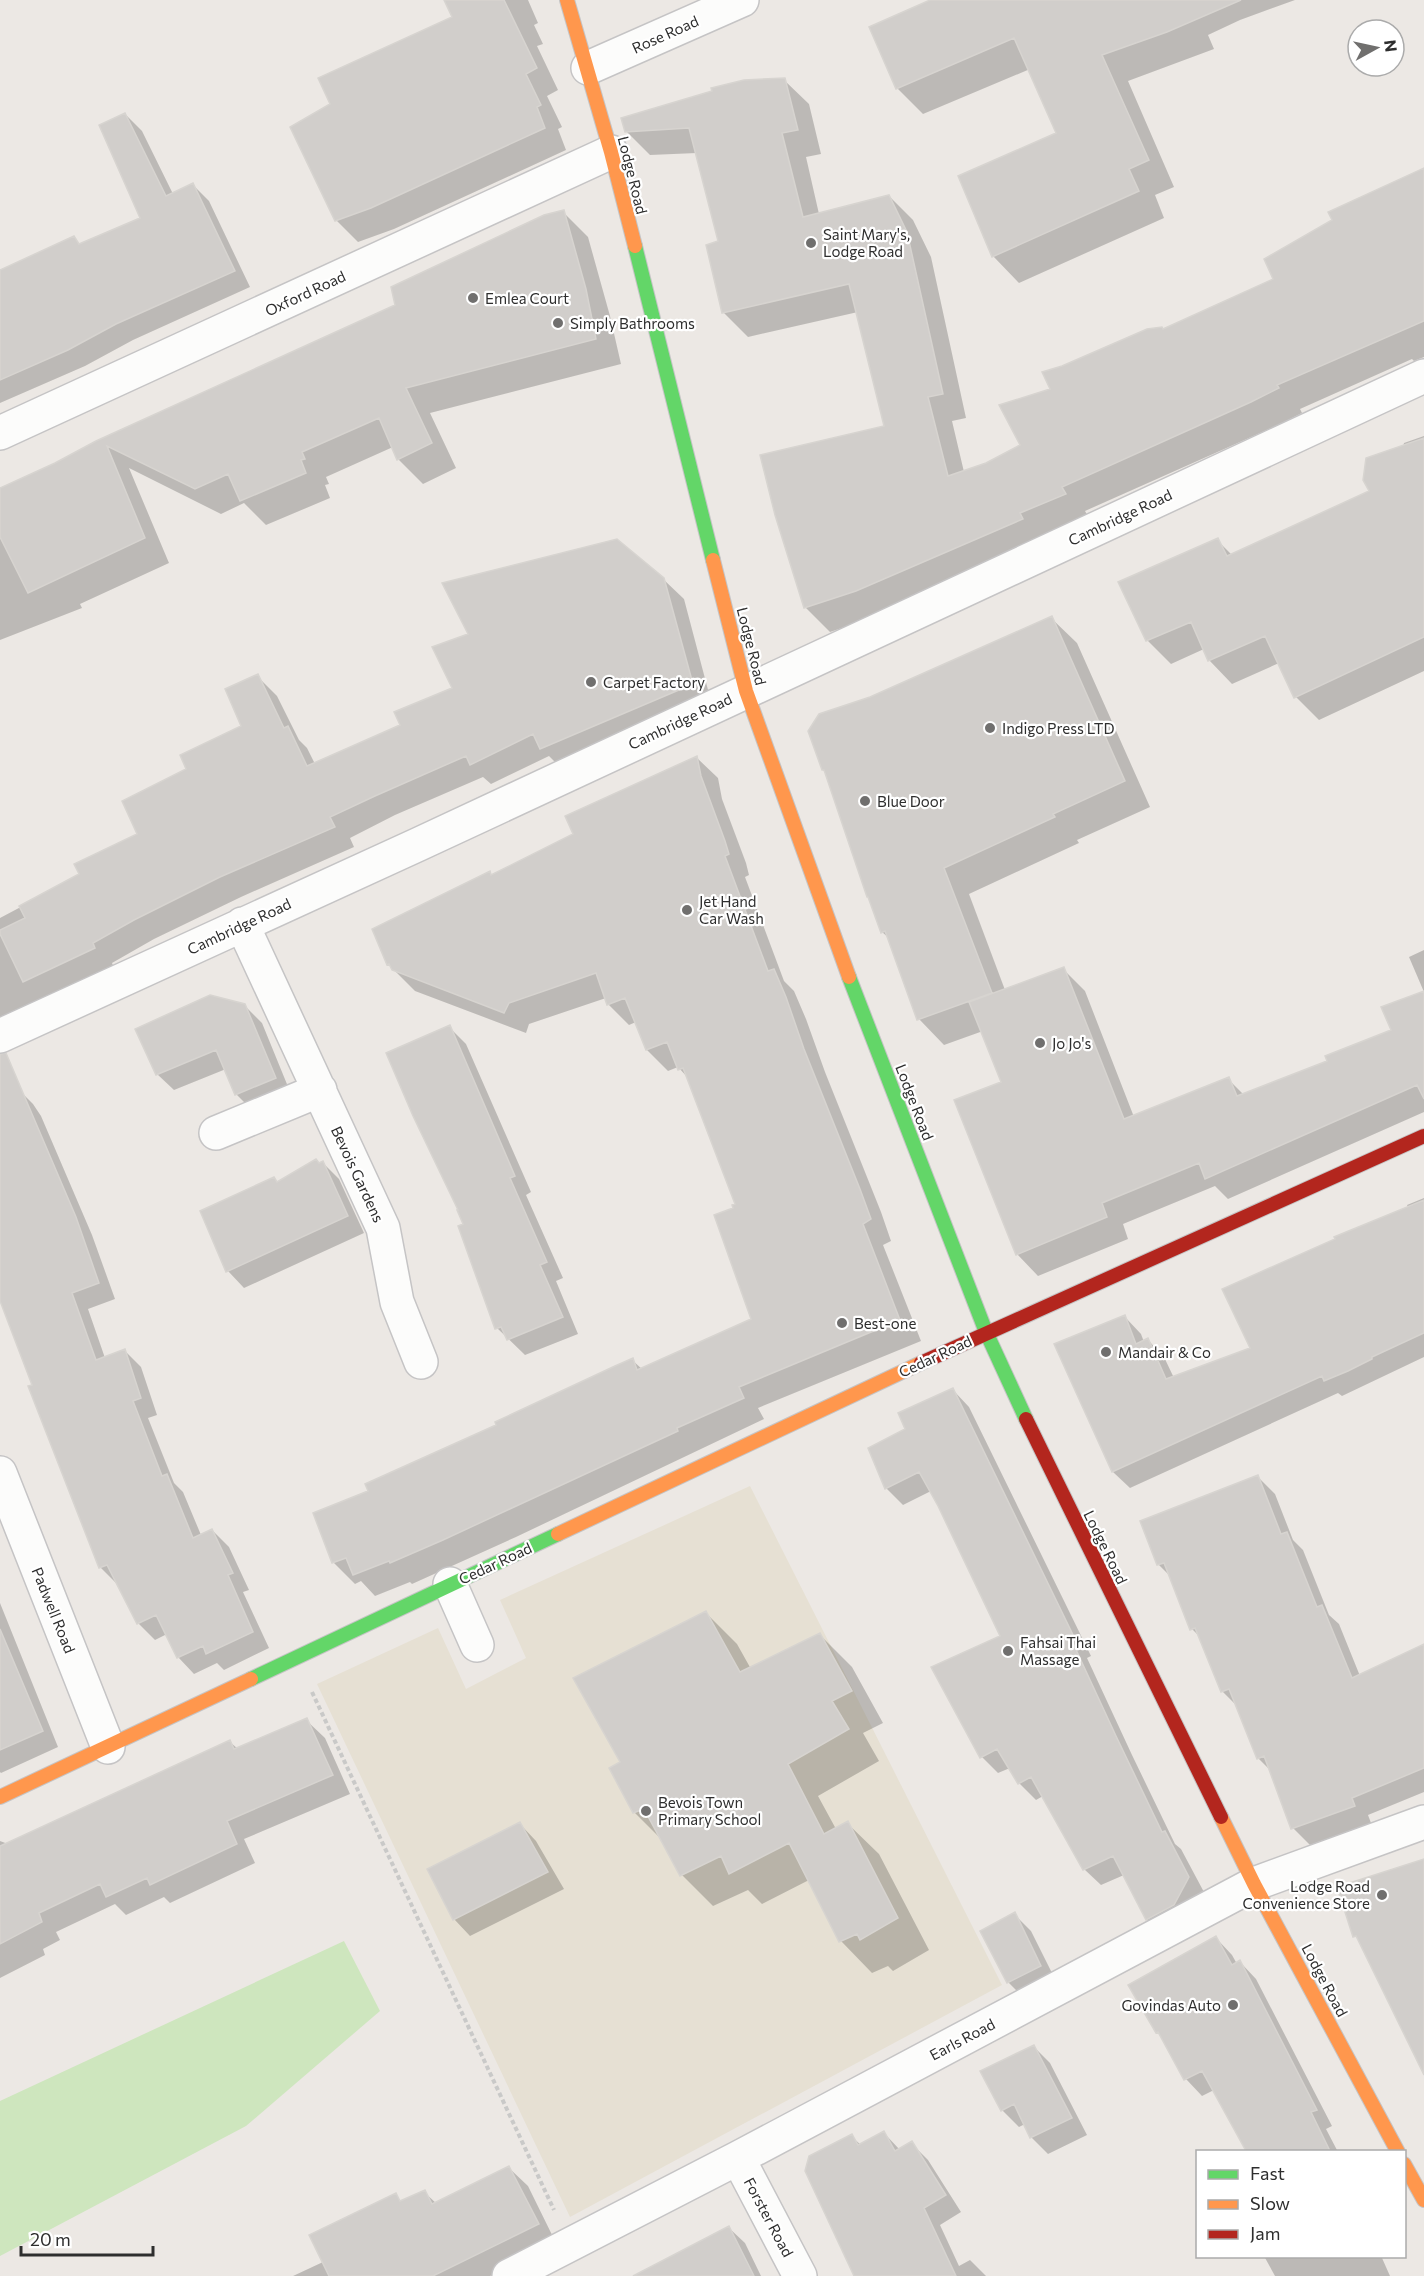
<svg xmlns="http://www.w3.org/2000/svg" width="1424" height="2276" viewBox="0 0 1424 2276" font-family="Commissioner,sans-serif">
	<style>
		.education { fill: #e6e0d3 }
		.green { fill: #cee6be }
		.shadow { fill: #0003 }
		.building { fill: #d1cecb; stroke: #d7d4d0; stroke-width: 1.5 }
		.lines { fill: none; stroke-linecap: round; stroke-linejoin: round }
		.street-casing { stroke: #c5c4c5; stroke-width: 36 }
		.fast-casing { stroke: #c5c4c5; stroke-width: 16 }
		.slow-casing { stroke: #c5c4c5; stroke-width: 16 }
		.jam-casing { stroke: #c5c4c5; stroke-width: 16 }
		.path { stroke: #c9c9c8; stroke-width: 4; stroke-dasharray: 4.5 3; stroke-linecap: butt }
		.street { stroke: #fcfcfb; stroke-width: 33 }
		.fast { stroke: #63d668; stroke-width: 14 }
		.slow { stroke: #ff974d; stroke-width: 14 }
		.jam { stroke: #b3261e; stroke-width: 14 }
		.poi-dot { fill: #706f6e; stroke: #fff; stroke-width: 2 }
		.labels { text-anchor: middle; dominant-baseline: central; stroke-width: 4.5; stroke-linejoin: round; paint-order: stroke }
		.street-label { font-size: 15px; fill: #2e2e2e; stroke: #fff }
		.poi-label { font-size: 15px; fill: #2e2e2e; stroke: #fff; text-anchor: start }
	</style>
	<rect width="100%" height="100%" fill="#ece8e4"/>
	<!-- education -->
	<path class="education" d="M 750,1486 L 1002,1985 L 570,2217 L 317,1684 L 438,1628 L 466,1689 L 526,1658 L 500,1600 Z"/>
	<!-- green -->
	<path class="green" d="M 344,1941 L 380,2011 L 246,2126 L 0,2256 L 0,2101 Z"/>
	<!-- shadow -->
	<path class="shadow" d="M 446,0 L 528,0 L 538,23 L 534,25 L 543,44 L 537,46 L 558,90 L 547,96 L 562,127 L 558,129 L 566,150 L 394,229 L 358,242 L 336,220 L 332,104 L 454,18 Z
		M 933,0 L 1295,0 L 1240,20 L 1208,35 L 1214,49 L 1128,81 L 1174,187 L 1155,195 L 1164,218 L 1019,283 L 993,256 L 1058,133 L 1030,69 L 923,114 L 897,88 Z
		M 784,80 L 809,104 L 821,154 L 806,157 L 819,214 L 889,196 L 913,220 L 931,257 L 966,418 L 952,421 L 964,472 L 986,465 L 1022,446 L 1052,390 L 1163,330 L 1275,280 L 1424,170 L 1424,357 L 1414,361 L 1412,359 L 1300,409 L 1302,413 L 1276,426 L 1085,511 L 1089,518 L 881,615 L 830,632 L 805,607 L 885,427 L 858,312 L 748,337 L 723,312 L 720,241 L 697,153 L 650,155 L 626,131 Z
		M 125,114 L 142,131 L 173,194 L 193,185 L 209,201 L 250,287 L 133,340 L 85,366 L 0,403 L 0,270 L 74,238 L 80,245 L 142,219 Z
		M 563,212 L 588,237 L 610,316 L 621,364 L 430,413 L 456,468 L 423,484 L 398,459 L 393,447 L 326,477 L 329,484 L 325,485 L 330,498 L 266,525 L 244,503 L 221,514 L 129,468 L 169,563 L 80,604 L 82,608 L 0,640 L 0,488 L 56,465 L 397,305 Z
		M 1424,436 L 1424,671 L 1319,720 L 1296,697 L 1279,663 L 1232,684 L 1209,660 L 1204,649 L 1171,664 L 1147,640 L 1120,583 L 1217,540 L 1232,555 L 1371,492 L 1403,447 L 1404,443 Z
		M 663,579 L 684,599 L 712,705 L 562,769 L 549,756 L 491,784 L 483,777 L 395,815 L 350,838 L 354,847 L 241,897 L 154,939 L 112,963 L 114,968 L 0,1026 L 0,918 L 81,875 L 139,835 L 188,770 L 243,726 L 257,676 L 277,696 L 299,740 L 307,748 L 315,764 L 402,725 L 454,689 Z
		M 1051,618 L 1077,643 L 1150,807 L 1077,840 L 1079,843 L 969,894 L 1005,990 L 1063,969 L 1085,991 L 1134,1117 L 1228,1079 L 1244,1095 L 1329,1061 L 1393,1031 L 1424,992 L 1424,1112 L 1228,1199 L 1215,1186 L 1123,1224 L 1128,1239 L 1038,1276 L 1017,1254 L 1003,1083 L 983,1031 L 944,1045 L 919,1019 L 890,939 L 882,932 L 827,774 L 823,770 L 871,699 Z
		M 697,758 L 718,778 L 722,799 L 746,863 L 749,875 L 745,877 L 784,981 L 794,991 L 806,1019 L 825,1072 L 881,1212 L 891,1241 L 883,1245 L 921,1341 L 758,1408 L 764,1419 L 516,1537 L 412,1584 L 410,1582 L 375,1596 L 361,1581 L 355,1584 L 334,1563 L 315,1514 L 370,1492 L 632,1360 L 642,1369 L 752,1320 L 735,1209 L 737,1205 L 689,1079 L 678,1067 L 668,1071 L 647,1050 L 636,1022 L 629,1025 L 608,1004 L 606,998 L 529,1024 L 526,1033 L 415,991 L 388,964 L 489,873 L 492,876 L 575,834 Z
		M 1424,950 L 1424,992 L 1409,957 Z
		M 245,1006 L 262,1023 L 291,1094 L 253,1111 L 236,1094 L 226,1069 L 174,1090 L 157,1074 Z
		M 449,1027 L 466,1044 L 531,1192 L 526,1195 L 563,1278 L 556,1281 L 578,1334 L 525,1355 L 497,1328 L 465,1224 Z
		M 16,1087 L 33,1104 L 41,1116 L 92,1235 L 115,1299 L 88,1309 L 105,1358 L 125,1351 L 141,1367 L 157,1415 L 148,1418 L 174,1483 L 183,1492 L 201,1535 L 212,1530 L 229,1547 L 249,1590 L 243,1592 L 269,1648 L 224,1670 L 217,1663 L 194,1674 L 178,1657 L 167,1634 L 155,1640 L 138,1623 L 117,1584 L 100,1567 L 0,1299 L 0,1094 Z
		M 323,1163 L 339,1179 L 364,1233 L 244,1288 L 228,1271 L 278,1184 Z
		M 1424,1198 L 1424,1357 L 1342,1396 L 1338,1393 L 1130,1488 L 1113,1472 L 1125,1317 L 1141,1334 L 1144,1342 L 1148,1340 L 1164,1357 L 1174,1378 L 1252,1349 L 1337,1239 L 1409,1209 L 1407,1205 Z
		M 953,1390 L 969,1407 L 1091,1656 L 1087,1658 L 1132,1755 L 1175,1844 L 1181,1849 L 1205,1894 L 1164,1936 L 1147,1919 L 1124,1875 L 1101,1885 L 1084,1869 L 1043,1796 L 1036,1800 L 1019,1783 L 1010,1768 L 998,1773 L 982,1757 L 1002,1636 L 931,1491 L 903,1505 L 886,1488 L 907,1430 Z
		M 1258,1477 L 1275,1494 L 1293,1540 L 1303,1550 L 1329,1615 L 1339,1624 L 1360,1676 L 1424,1646 L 1424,1792 L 1368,1815 L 1371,1823 L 1310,1845 L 1293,1828 L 1272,1772 L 1258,1758 L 1237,1706 L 1222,1691 L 1200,1637 L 1192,1629 L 1171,1577 L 1158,1564 Z
		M 0,1603 L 58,1747 L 1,1773 L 0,1772 Z
		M 706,1613 L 737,1644 L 751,1669 L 820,1635 L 852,1667 L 883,1723 L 863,1733 L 879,1761 L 818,1796 L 836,1829 L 847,1823 L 879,1854 L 929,1950 L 893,1971 L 888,1966 L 872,1973 L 841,1941 L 809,1880 L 762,1904 L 748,1890 L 713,1906 L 682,1875 L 664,1842 L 634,1812 L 622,1763 Z
		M 306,1720 L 325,1738 L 350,1794 L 244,1839 L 255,1863 L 170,1903 L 164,1897 L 126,1915 L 115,1904 L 56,1932 L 60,1940 L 43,1949 L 45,1955 L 0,1978 L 0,1841 L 8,1844 L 230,1742 L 238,1749 Z
		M 520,1824 L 536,1841 L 564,1889 L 470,1936 L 454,1919 Z
		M 1014,1914 L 1031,1931 L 1057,1983 L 1025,1999 L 1008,1982 L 982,1931 Z
		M 1216,1938 L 1232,1955 L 1237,1964 L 1240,1962 L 1256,1979 L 1332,2126 L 1326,2129 L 1338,2152 L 1248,2152 L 1214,2090 L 1202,2096 L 1186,2079 L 1164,2040 L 1157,2032 Z
		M 1034,2047 L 1050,2063 L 1087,2135 L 1048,2154 L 1031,2137 L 1025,2124 L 1019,2127 L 1002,2110 Z
		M 884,2133 L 900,2150 L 911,2143 L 928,2160 L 961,2212 L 940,2225 L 959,2266 L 970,2260 L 986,2276 L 858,2276 L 851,2136 L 861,2145 Z
		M 509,2168 L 528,2186 L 556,2243 L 490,2276 L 293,2276 L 323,2262 L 395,2195 L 402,2202 L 424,2192 L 437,2204 Z
		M 729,2228 L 745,2243 L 761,2276 L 688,2276 Z
		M 1264,2256 L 1386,2256 L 1382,2258 L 1390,2276 L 1275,2276 Z"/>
	<!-- building -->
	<path class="building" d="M 444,0 L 504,0 L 537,68 L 526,74 L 541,105 L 537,107 L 545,128 L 371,208 L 335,221 L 290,127 L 330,104 L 318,78 L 452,17 Z
		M 930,0 L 1241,0 L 1167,32 L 1102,55 L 1149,160 L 1129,169 L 1139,191 L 992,257 L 958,176 L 1056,133 L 1014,38 L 896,89 L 869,27 Z
		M 785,78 L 798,130 L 782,133 L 803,217 L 889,195 L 907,232 L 943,394 L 928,397 L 948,476 L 986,463 L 1020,445 L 999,405 L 1050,389 L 1042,372 L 1062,366 L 1147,329 L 1162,327 L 1163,329 L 1273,279 L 1264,259 L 1332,220 L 1328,212 L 1424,168 L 1424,321 L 1277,385 L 1279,388 L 1251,402 L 1062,487 L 1066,494 L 1020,513 L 1023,519 L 856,591 L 804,608 L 775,515 L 760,455 L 884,426 L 849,284 L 722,313 L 706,245 L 718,241 L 689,128 L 625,132 L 621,118 L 712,91 L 711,88 L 744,80 Z
		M 125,113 L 166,196 L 193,183 L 235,271 L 116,324 L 68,350 L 0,380 L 0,270 L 74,236 L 79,244 L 140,218 L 99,125 Z
		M 564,210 L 586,289 L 596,339 L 406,388 L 432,443 L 397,460 L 379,418 L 302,452 L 305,459 L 301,460 L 306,473 L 240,501 L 228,474 L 195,489 L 107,446 L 145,538 L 28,593 L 0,537 L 0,488 L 55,463 L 96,441 L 395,305 L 391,287 L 544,215 Z
		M 1424,438 L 1424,637 L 1294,698 L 1265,636 L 1208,661 L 1191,622 L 1146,641 L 1118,582 L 1218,538 L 1227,556 L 1369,491 L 1363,480 L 1366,458 Z
		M 617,539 L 664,578 L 693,684 L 540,749 L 533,734 L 470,765 L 466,756 L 375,796 L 330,817 L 335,827 L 220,877 L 134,920 L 93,943 L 95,948 L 23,982 L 0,934 L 0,930 L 25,918 L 19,906 L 79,874 L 74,864 L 137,834 L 122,801 L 186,769 L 180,755 L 241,726 L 225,689 L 258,674 L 284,728 L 288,726 L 307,766 L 400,725 L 394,712 L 452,688 L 432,647 L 468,634 L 442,583 Z
		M 1052,616 L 1125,781 L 1053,814 L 1055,817 L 944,868 L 992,993 L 917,1020 L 885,931 L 881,933 L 868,897 L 867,897 L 824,770 L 822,770 L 808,731 L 819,714 L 870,697 Z
		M 697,756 L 701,776 L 725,841 L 729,854 L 725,856 L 768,971 L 774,969 L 786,997 L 804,1049 L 860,1189 L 871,1219 L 863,1224 L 900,1320 L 739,1387 L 744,1398 L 677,1428 L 678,1431 L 443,1540 L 390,1563 L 389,1561 L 353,1575 L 346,1558 L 332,1563 L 313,1513 L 368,1491 L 365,1484 L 496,1425 L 495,1422 L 615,1366 L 633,1358 L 637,1370 L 751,1319 L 714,1215 L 733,1208 L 732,1205 L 735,1204 L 683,1068 L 678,1070 L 667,1042 L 646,1050 L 625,998 L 607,1005 L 596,973 L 509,1003 L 504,1013 L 392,970 L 389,964 L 387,965 L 372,929 L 490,871 L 491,875 L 573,834 L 565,816 Z
		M 1064,967 L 1124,1119 L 1229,1077 L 1237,1096 L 1327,1061 L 1325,1056 L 1391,1030 L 1381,1007 L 1424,991 L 1424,1099 L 1417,1085 L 1205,1179 L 1199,1163 L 1102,1203 L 1107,1217 L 1016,1255 L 954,1100 L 1001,1082 L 969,1002 Z
		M 210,995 L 245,1004 L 276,1078 L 235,1095 L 216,1050 L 156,1075 L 135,1029 Z
		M 450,1025 L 515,1176 L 510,1178 L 547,1262 L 540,1265 L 563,1317 L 507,1340 L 501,1327 L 495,1329 L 458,1226 L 463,1224 L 457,1210 L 458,1210 L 413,1116 L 386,1053 Z
		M 6,1053 L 76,1217 L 99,1283 L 72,1293 L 96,1360 L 125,1349 L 141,1398 L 133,1401 L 162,1476 L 167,1474 L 193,1538 L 212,1529 L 233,1573 L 228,1575 L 253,1632 L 206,1654 L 203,1646 L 177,1658 L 156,1615 L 137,1624 L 107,1565 L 99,1568 L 28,1386 L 32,1385 L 0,1301 L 0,1054 Z
		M 316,1159 L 319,1163 L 323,1161 L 348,1216 L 226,1272 L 200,1211 L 274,1177 L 277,1182 Z
		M 1424,1200 L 1424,1333 L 1372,1357 L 1372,1359 L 1348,1371 L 1324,1381 L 1322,1376 L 1112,1472 L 1054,1344 L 1125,1315 L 1136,1344 L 1148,1338 L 1166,1379 L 1250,1348 L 1222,1289 L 1335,1239 L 1334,1237 Z
		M 953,1388 L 1075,1639 L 1072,1641 L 1116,1736 L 1162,1832 L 1165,1831 L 1189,1877 L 1174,1905 L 1146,1920 L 1113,1856 L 1083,1870 L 1031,1777 L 1018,1784 L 997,1749 L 980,1758 L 931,1667 L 1000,1636 L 938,1506 L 919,1472 L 885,1489 L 868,1448 L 905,1429 L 898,1413 Z
		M 1258,1475 L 1281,1534 L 1287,1532 L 1317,1607 L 1322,1605 L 1352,1678 L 1424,1644 L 1424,1768 L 1352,1798 L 1355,1806 L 1291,1829 L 1264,1756 L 1257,1759 L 1229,1689 L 1221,1692 L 1195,1628 L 1190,1630 L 1164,1563 L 1157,1565 L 1140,1521 Z
		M 706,1611 L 740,1672 L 820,1633 L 852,1691 L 832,1701 L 849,1729 L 788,1764 L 824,1834 L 848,1821 L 898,1918 L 860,1940 L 857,1934 L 839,1942 L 789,1843 L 729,1874 L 721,1856 L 680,1876 L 644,1809 L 633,1813 L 609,1768 L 620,1762 L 573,1678 Z
		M 0,1629 L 43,1731 L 0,1750 Z
		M 307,1718 L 333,1775 L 227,1821 L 237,1844 L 150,1885 L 147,1878 L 106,1897 L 100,1884 L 39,1913 L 42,1922 L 0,1944 L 0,1846 L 230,1740 L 234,1749 Z
		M 520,1822 L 548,1872 L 453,1920 L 427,1869 Z
		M 1424,1859 L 1424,2075 L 1356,1936 L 1353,1937 L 1337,1887 Z
		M 1015,1912 L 1041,1966 L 1007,1983 L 980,1931 Z
		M 1216,1936 L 1232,1965 L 1240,1960 L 1317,2110 L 1311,2112 L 1330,2151 L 1246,2151 L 1202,2071 L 1184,2080 L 1158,2032 L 1156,2033 L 1128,1985 Z
		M 1034,2045 L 1072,2118 L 1030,2138 L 1014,2104 L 1001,2111 L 980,2071 Z
		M 884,2131 L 895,2151 L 912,2141 L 946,2195 L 924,2208 L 956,2276 L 854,2276 L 805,2171 L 809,2156 L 852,2134 L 858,2145 Z
		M 509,2166 L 539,2224 L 433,2276 L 329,2276 L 309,2235 L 396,2193 L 400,2201 L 425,2190 L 432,2204 Z
		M 729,2226 L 754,2276 L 633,2276 Z"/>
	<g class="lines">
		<defs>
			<path id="street" d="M 588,68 L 742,0
				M 0,433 L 611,152
				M 242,924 L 383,1228 L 397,1302 L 421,1362
				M 0,1036 L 417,845 L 1424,376
				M 216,1133 L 320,1090
				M 0,1473 L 108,1747
				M 450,1584 L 477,1645
				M 738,2158 L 800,2276
				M 509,2276 L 738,2158 L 1254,1884 L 1424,1822"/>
			<path id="fast" d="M 635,246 L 713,560
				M 849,977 L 986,1332 L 1026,1419
				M 251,1679 L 558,1534"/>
			<path id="slow" d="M 567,0 L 611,152 L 635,246
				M 713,560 L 746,691 L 849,977
				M 558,1534 L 921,1363
				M 0,1797 L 251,1679
				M 1221,1817 L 1254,1884 L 1398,2152
				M 1404,2164 L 1424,2200"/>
			<path id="jam" d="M 921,1363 L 1424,1136
				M 1026,1419 L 1221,1817"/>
		</defs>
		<!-- street casing -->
		<use href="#street" class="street-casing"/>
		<!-- fast casing -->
		<use href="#fast" class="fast-casing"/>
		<!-- slow casing -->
		<use href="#slow" class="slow-casing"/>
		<!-- jam casing -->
		<use href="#jam" class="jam-casing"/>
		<!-- path -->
		<path class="path" d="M 312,1692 L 554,2210"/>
		<!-- street -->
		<use href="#street" class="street"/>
		<!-- fast -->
		<use href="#fast" class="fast"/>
		<!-- slow -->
		<use href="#slow" class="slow"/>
		<!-- jam -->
		<use href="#jam" class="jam"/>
	</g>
	<!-- markers -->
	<g class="poi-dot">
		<circle cx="811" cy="243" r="6"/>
		<circle cx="473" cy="298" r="6"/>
		<circle cx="558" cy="323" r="6"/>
		<circle cx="591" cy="682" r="6"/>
		<circle cx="990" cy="728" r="6"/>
		<circle cx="865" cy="801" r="6"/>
		<circle cx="687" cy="910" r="6"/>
		<circle cx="1040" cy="1043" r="6"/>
		<circle cx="842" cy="1323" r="6"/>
		<circle cx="1106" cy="1352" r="6"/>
		<circle cx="1008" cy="1651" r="6"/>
		<circle cx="646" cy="1811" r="6"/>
		<circle cx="1382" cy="1895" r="6"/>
		<circle cx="1233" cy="2005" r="6"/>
	</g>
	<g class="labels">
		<!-- street labels -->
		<g class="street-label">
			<text transform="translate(665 34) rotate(-24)">Rose Road</text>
			<text transform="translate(633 175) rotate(76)">Lodge Road</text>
			<text transform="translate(305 293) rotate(-25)">Oxford Road</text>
			<text transform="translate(1120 517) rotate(-25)">Cambridge Road</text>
			<text transform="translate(752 646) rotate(76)">Lodge Road</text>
			<text transform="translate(680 721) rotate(-25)">Cambridge Road</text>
			<text transform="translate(239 926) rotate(-25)">Cambridge Road</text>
			<text transform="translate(915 1102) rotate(69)">Lodge Road</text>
			<text transform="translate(358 1174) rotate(65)">Bevois Gardens</text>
			<text transform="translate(935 1356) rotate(-25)">Cedar Road</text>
			<text transform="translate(1106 1547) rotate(64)">Lodge Road</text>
			<text transform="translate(495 1563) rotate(-25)">Cedar Road</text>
			<text transform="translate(54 1610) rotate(68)">Padwell Road</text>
			<text transform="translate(1325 1980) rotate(62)">Lodge Road</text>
			<text transform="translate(962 2039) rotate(-28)">Earls Road</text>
			<text transform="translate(769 2217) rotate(62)">Forster Road</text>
		</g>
		<!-- poi labels -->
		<g class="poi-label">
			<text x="823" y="234">Saint Mary's,<tspan x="823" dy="17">Lodge Road</tspan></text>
			<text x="485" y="298">Emlea Court</text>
			<text x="570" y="323">Simply Bathrooms</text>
			<text x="603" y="682">Carpet Factory</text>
			<text x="1002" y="728">Indigo Press LTD</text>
			<text x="877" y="801">Blue Door</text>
			<text x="699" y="901">Jet Hand<tspan x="699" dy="17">Car Wash</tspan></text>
			<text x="1052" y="1043">Jo Jo's</text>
			<text x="854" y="1323">Best-one</text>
			<text x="1118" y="1352">Mandair &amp; Co</text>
			<text x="1020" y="1642">Fahsai Thai<tspan x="1020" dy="17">Massage</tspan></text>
			<text x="658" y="1802">Bevois Town<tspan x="658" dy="17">Primary School</tspan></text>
			<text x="1370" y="1886" text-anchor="end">Lodge Road<tspan x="1370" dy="17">Convenience Store</tspan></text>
			<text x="1221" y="2005" text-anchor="end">Govindas Auto</text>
		</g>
	</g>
	<!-- legend -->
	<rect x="1196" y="2150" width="210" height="108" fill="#ffffff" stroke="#ababab" stroke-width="1.5"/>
	<rect x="1208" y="2170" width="30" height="9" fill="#63d668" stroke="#ababab" stroke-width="1.5"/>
	<text x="1250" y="2180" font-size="18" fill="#2e2e2e">Fast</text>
	<rect x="1208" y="2200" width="30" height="9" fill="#ff974d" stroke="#ababab" stroke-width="1.5"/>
	<text x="1250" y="2210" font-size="18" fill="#2e2e2e">Slow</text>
	<rect x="1208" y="2230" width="30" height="9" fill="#b3261e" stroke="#ababab" stroke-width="1.5"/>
	<text x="1250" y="2240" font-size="18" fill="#2e2e2e">Jam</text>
	<!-- north arrow -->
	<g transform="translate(1376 48) rotate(82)"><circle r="28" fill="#ffffff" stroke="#ababab" stroke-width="1.5"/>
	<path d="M0-4.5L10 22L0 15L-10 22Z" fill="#706f6e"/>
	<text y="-9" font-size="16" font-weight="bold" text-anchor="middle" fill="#2e2e2e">N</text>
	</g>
	<!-- scale -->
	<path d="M21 2246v9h132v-9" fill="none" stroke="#2e2e2e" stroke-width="3"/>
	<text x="30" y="2246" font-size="18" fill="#2e2e2e" stroke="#ffffff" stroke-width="4.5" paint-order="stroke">20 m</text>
</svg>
